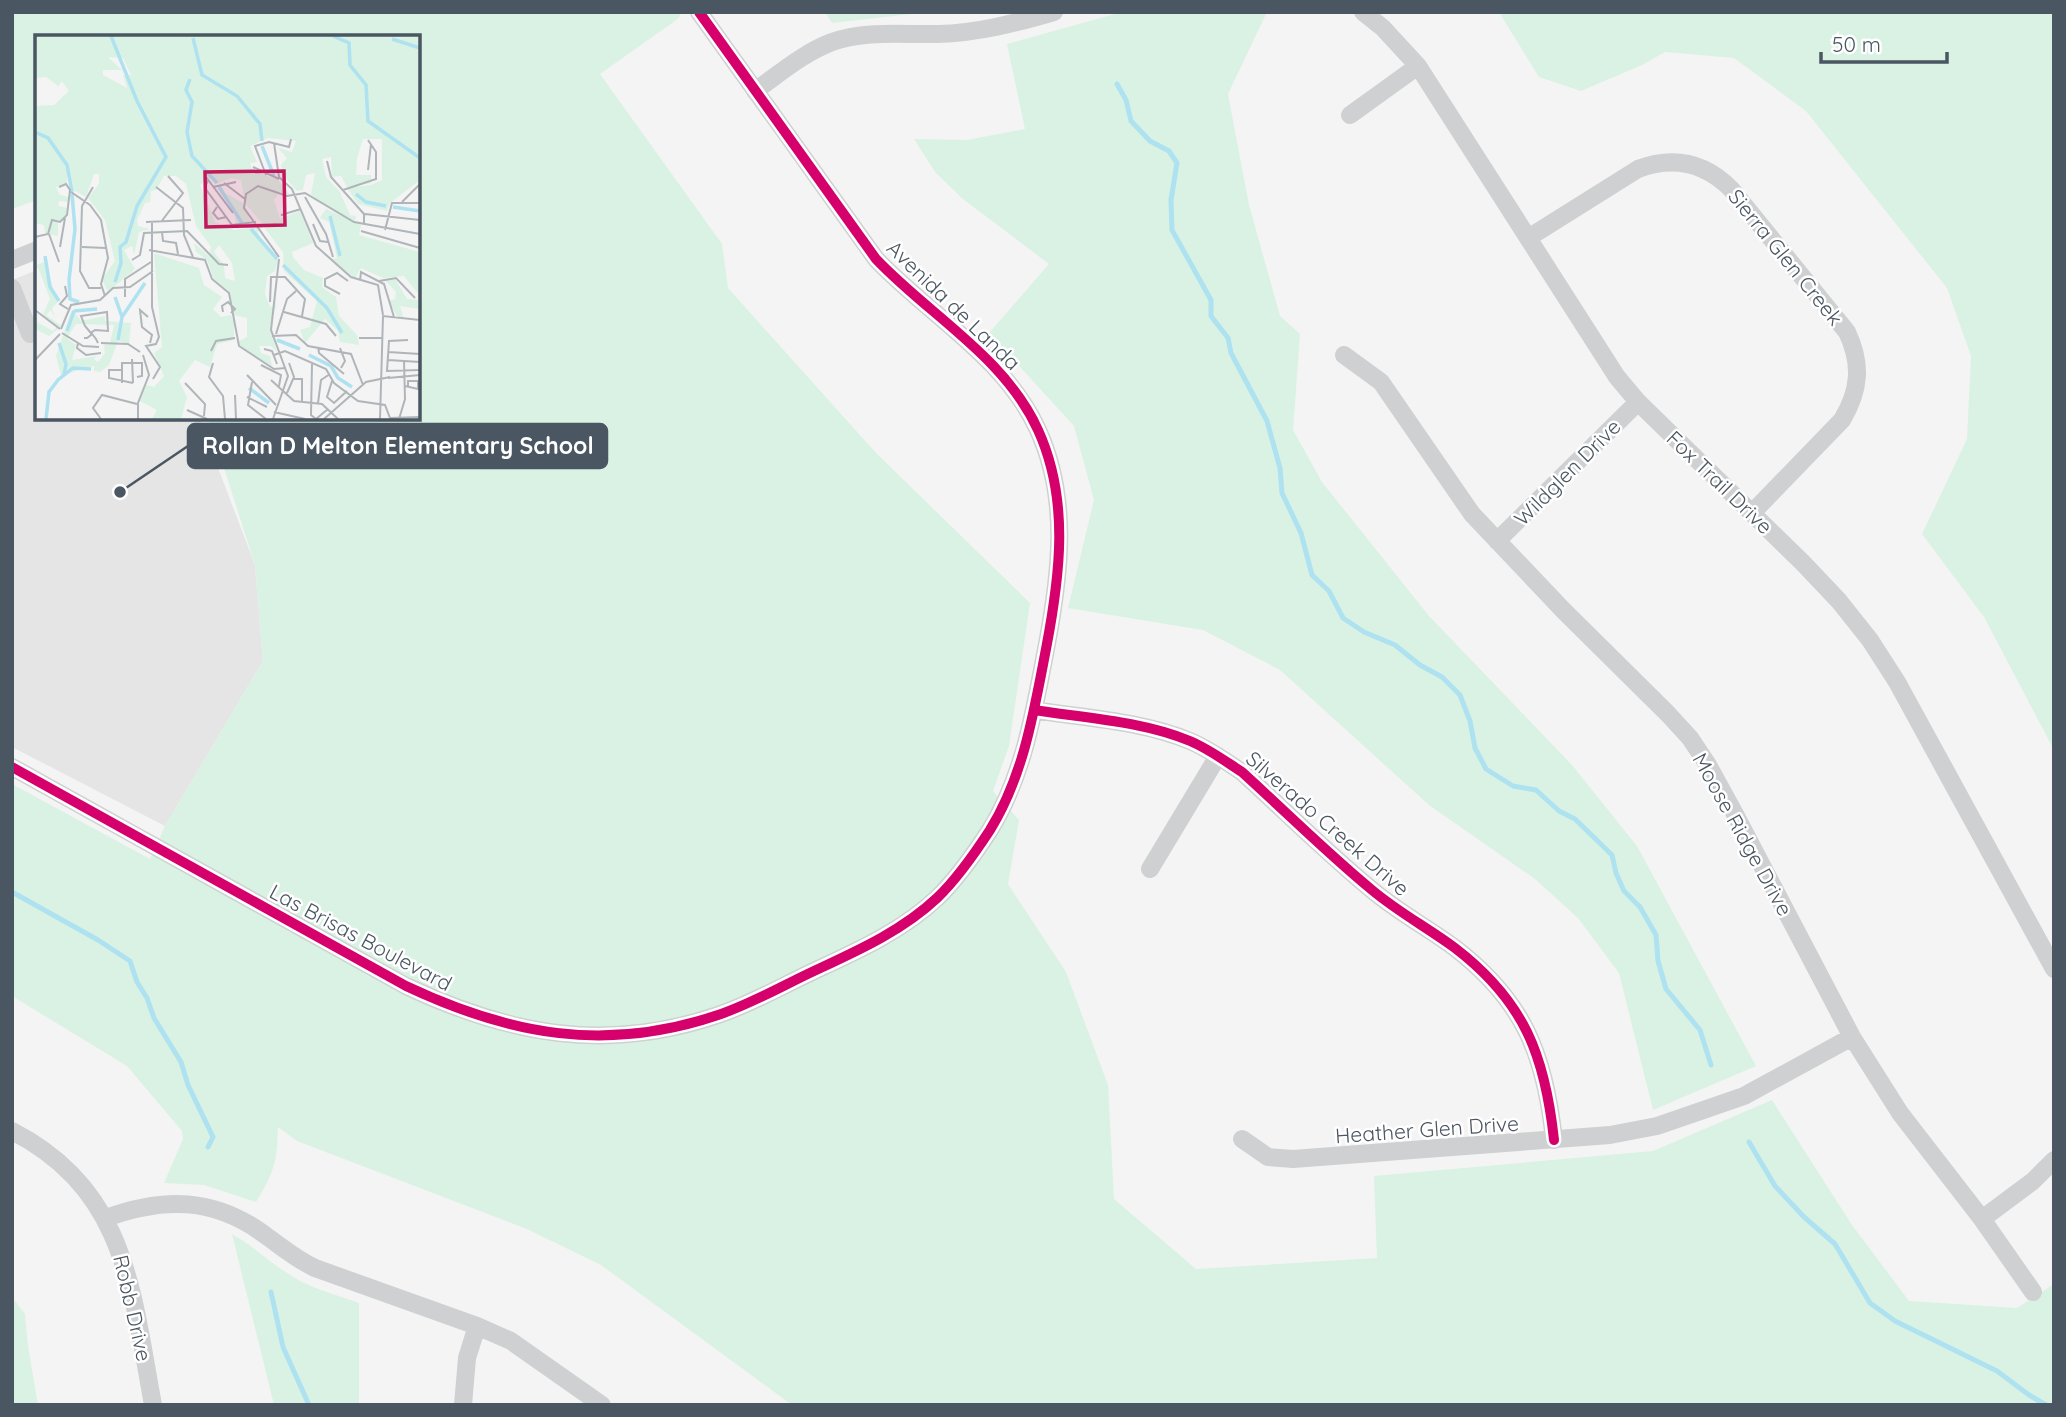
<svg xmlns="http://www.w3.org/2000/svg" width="2066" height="1417" viewBox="0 0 2066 1417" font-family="Quicksand,sans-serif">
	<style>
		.education { fill: #e6e5e6 }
		.green { fill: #d9f2e3 }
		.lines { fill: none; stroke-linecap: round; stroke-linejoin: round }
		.stream { stroke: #aee2f0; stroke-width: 5 }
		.minor { stroke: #ced0d2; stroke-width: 18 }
		.cycleway-casing { stroke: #fff; stroke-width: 15 }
		.cycleway { stroke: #d6006c; stroke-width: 10 }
		.labels { text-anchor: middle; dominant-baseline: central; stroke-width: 5; stroke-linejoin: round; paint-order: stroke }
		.street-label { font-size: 21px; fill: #4a5661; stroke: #fff }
		.inset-river { fill: none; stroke: #aee2f0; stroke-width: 3.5 }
		.inset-road { fill: none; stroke: #b0b5b9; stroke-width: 2 }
		.view { fill: #c2185b; fill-opacity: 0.15; stroke: #c2185b; stroke-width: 3.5 }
		.inset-edge { fill: none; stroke: #4a5661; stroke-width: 3.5 }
		.leader { fill: none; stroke: #4a5661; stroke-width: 2.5 }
		.callout-dot { fill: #4a5661; stroke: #fff; stroke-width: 2.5 }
		.callout { fill: #4a5661; stroke: #4a5661; stroke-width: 2.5 }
		.callout-label { font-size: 23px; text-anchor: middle; font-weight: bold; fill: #fff }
	</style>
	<rect width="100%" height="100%" fill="#f4f4f4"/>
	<!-- education -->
	<path class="education" d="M 37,270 L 37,418 L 199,418 L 255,565 L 263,661 L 165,826 L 12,747 L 12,280 Z"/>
	<!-- green -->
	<path class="green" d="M 12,12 L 681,12 L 679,18 L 600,74 L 722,244 L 728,288 L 876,453 L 1030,603 L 1009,746 L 993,791 L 1019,820 L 1008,884 L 1066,972 L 1108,1085 L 1114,1199 L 1196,1269 L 1377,1258 L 1374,1176 L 1653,1151 L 1772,1100 L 1852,1225 L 1909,1301 L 2017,1308 L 2054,1284 L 2054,1405 L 792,1405 L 601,1265 L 527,1229 L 297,1141 L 278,1127 C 277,1161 275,1171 256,1202 L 204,1185 L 164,1183 L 183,1139 L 182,1131 L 127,1066 L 12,996 L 12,784 L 150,859 L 165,826 L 263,661 L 255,565 L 208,418 L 418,418 L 418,37 L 37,37 L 37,200 L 12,209 Z
		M 825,12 L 929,12 L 832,23 Z
		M 1122,12 L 1267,12 L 1228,94 L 1249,205 L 1280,316 L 1300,334 L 1293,430 L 1322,482 L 1429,616 L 1572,765 L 1637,846 L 1756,1066 L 1653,1110 L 1619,973 L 1578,918 L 1535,879 L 1429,805 L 1280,670 L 1203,630 L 1068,608 L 1094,500 L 1074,426 L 989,333 L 1049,264 L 963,199 L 935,172 L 914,139 L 967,140 L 1025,129 L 1007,44 Z
		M 1499,12 L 2054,12 L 2054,750 L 1984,617 L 1922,534 L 1967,439 L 1971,356 L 1947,288 L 1806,111 L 1734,58 L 1665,52 L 1642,65 L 1581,91 L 1539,77 Z
		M 232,1234 C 252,1245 268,1261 287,1273 C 308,1288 335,1294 359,1303 L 359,1405 L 274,1405 Z
		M 12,1297 L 25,1314 L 28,1346 L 38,1405 L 12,1405 Z"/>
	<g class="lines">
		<!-- stream -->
		<path class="stream" d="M 1117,84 L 1126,100 L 1131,121 L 1150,141 L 1169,151 L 1177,163 L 1171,200 L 1172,230 L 1211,300 L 1211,316 L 1228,338 L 1231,353 L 1267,421 L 1280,468 L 1282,493 L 1301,533 L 1312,575 L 1329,591 L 1343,618 L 1364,632 L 1395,645 L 1420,665 L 1442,677 L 1460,695 L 1470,721 L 1475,748 L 1486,769 L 1513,786 L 1536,790 L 1559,811 L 1575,819 L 1612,855 L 1616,873 L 1624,891 L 1640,907 L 1656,935 L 1658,961 L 1666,989 L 1700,1030 L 1711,1065
			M 12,892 L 98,940 L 130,961 L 137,982 L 147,998 L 154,1018 L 181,1062 L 188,1085 L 213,1137 L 208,1147
			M 1749,1142 L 1775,1186 L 1804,1217 L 1835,1244 L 1870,1303 L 1895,1321 L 1997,1371 L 2029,1395 L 2046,1405
			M 271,1292 L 283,1347 L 309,1405"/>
		<!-- minor -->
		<path class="minor" d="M 1363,12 L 1383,28 L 1418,66 L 1617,377 L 1638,402 L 1803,563 L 1839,601 L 1870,640 L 1897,682 L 2054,969
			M 755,91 C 779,74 803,53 832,42 C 867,30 902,35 938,34 C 978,33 1016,23 1054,12
			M 1350,115 L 1418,66
			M 1528,238 L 1638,169 C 1673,156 1704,162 1731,189 L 1847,332 C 1862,364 1860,390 1842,420 L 1752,513
			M 12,260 L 37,250
			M 12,288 L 30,334 L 37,331
			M 1344,355 L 1381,382 L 1472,514 L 1563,610 L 1668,714 L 1690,738 L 1708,765 L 1736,816 L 1852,1037 L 1900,1113 L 1982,1219 L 2033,1292
			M 1497,541 L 1638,402
			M 1034,710 C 1085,718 1142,721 1190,741 C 1209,749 1225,761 1242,772 C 1285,811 1327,853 1372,890 C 1398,912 1428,928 1455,948 C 1524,1001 1545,1055 1554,1140
			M 12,767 L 406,986 C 510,1035 606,1053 718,1015 C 751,1004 782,986 814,971 C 857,951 902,931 937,898 C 957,879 975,853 990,830 C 1024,775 1034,711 1046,649 C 1060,576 1070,500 1038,430 C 1005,357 929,315 876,259 L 699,12
			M 1150,869 L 1218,756
			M 12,1131 C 127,1190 132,1292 153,1405
			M 1242,1139 L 1268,1157 L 1293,1159 L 1610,1135 L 1657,1126 L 1744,1096 L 1852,1037
			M 106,1218 C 163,1197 214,1197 265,1235 C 282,1247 296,1259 315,1268 L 477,1326 L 511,1341 L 602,1405
			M 1982,1219 L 2033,1181 L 2054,1160
			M 463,1405 L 467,1358 L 477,1326"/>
		<defs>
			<path id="cycleway" d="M 1034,710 C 1085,718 1142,721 1190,741 C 1209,749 1225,761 1242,772 C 1285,811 1327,853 1372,890 C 1398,912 1428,928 1455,948 C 1524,1001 1545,1055 1554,1140
				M 12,767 L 406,986 C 510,1035 606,1053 718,1015 C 751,1004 782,986 814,971 C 857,951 902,931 937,898 C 957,879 975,853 990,830 C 1024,775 1034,711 1046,649 C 1060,576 1070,500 1038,430 C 1005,357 929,315 876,259 L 699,12"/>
		</defs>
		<!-- cycleway casing -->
		<use href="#cycleway" class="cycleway-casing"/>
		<!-- cycleway -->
		<use href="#cycleway" class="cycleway"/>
	</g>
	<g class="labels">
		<!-- street labels -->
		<g class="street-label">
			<text transform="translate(1786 257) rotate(51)">Sierra Glen Creek</text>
			<text transform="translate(954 305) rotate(44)">Avenida de Landa</text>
			<text transform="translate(1567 472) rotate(-45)">Wildglen Drive</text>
			<text transform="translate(1720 482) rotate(44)">Fox Trail Drive</text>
			<text transform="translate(1328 823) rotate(41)">Silverado Creek Drive</text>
			<text transform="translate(1743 834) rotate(61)">Moose Ridge Drive</text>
			<text transform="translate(361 937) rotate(28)">Las Brisas Boulevard</text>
			<text transform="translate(1427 1129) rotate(-4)">Heather Glen Drive</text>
			<text transform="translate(133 1308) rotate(77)">Robb Drive</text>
		</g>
	</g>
	<!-- overview -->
	<g transform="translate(35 35)">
		<rect width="385" height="385" fill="#f4f4f4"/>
		<path d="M 0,1 L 385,1 L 385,145 L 355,168 L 352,176 L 323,169 L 312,153 L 336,150 L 347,145 L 347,104 L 328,104 L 322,123 L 321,140 L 336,140 L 336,148 L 312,152 L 306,141 L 297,142 L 296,122 L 287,124 L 291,142 L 305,157 L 315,180 L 321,181 L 320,186 L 280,165 L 276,159 L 280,138 L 271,140 L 268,155 L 262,156 L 248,140 L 246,130 L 252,123 L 243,113 L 257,117 L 261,106 L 233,103 L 215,111 L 222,127 L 215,128 L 218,136 L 243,145 L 255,160 L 244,158 L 239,165 L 245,184 L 265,176 L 278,208 L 257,217 L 258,222 L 269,235 L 288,243 L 287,252 L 301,262 L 304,281 L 322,300 L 324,310 L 305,307 L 303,296 L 290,284 L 270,308 L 265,295 L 275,292 L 282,266 L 249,236 L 248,217 L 228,191 L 223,197 L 225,203 L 243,224 L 240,236 L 232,241 L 230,259 L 235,272 L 239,271 L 239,251 L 241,271 L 235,291 L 242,317 L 236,311 L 224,311 L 226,318 L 235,321 L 237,331 L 210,315 L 202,307 L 212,302 L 212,283 L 198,280 L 195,257 L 179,244 L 172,225 L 161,217 L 159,208 L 174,221 L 176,212 L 161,191 L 151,149 L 141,141 L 129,141 L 121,155 L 116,156 L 115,167 L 110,168 L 102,185 L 103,191 L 115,194 L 104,197 L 99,220 L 97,211 L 89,215 L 100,234 L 73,257 L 67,244 L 80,226 L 70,185 L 53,163 L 64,149 L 64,139 L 59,139 L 51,162 L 38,155 L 32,131 L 32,148 L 21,152 L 25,160 L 34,162 L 34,167 L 24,166 L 23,171 L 32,173 L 31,180 L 23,188 L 23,201 L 10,198 L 9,190 L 0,188 L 0,71 L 19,70 L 34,56 L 27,46 L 23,51 L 11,42 L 0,43 ZM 73,22 L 88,23 L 96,40 L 88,40 L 92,53 L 68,40 L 68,35 L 87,35 ZM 176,142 L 181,149 L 196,143 L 206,145 L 210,168 L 227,188 L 223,192 L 199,195 L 180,187 L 165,150 ZM 184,210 L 197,228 L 200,246 L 190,243 L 189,230 L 179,217 ZM 186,149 L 190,158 L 208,168 L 215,186 L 211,189 L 201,191 L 200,175 L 182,151 ZM 291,174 L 326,190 L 324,200 L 385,217 L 385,261 L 369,241 L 348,243 L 326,233 L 320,243 L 296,224 L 302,223 L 294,187 L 285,183 ZM 119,218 L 164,233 L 169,250 L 187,262 L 178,274 L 186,282 L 196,280 L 199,288 L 199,305 L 182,309 L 175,332 L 160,325 L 144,346 L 152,362 L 146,384 L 117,384 L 122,375 L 105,366 L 111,350 L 119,352 L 129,341 L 119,318 L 127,312 ZM 9,227 L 23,267 L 17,273 L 20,284 L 16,275 L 11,280 L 27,291 L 14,301 L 0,294 L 0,286 L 18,296 L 22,292 L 8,279 L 15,264 L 3,232 L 0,236 L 0,231 ZM 349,244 L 360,244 L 372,264 L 385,265 L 385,274 L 365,271 L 369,284 L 363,283 L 354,266 L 360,264 L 361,257 ZM 37,274 L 46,286 L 70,281 L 70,286 L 96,288 L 94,309 L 83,306 L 74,330 L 65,337 L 59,336 L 59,331 L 26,340 L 21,321 ZM 41,289 L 79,290 L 75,308 L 69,310 L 70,318 L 63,327 L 59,324 L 62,321 L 37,325 L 41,310 L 32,303 Z" fill="#d9f2e3" fill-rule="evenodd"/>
		<path class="inset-river" d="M 76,1 L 102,66 L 131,122 L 102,171 L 91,207 L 85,212 L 86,228 L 80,247M 298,1 L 314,8 L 315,30 L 331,50 L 333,86 L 385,123M 158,3 L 167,40 L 202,61 L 225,89 L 227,106M 357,4 L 385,13M 155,44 L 151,55 L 157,67 L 152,97 L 157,121 L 182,148M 0,97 L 13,103 L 32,130 L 37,157M 227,111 L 239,141M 184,152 L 207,188M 37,159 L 40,194 L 34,245 L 35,264 L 44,267M 321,159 L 331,167 L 351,171M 358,172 L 385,176M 295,181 L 305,221M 216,194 L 242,224M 10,221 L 15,252 L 24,266M 248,230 L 292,273 L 307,298M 80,262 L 87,282 L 83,305M 39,276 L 62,274M 87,282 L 110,248M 32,296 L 39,276M 242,305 L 265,314M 24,308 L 31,329 L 29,340M 274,320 L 296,331 L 303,343 L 317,352M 214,353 L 234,368M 11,384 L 14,357 L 23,345 L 38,333 L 56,334"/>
		<path class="inset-road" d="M 239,108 L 244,142 L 257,154 L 281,211 L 316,242 L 343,250 L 348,280M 292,126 L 296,142 L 329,179 L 329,190M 218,132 L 244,144M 333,135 L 336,109M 231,140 L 220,111 L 234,107 L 254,112 L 256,104M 171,142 L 198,178M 173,145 L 170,153 L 197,190 L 221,187M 189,148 L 210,164M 58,152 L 47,171 L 45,236 L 54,253 L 66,253M 121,152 L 148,173 L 149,200 L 158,222M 178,152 L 201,147M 308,155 L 341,144 L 341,117 L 333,105M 36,157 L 55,170 L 66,185 L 73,223 L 66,249 L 70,261M 270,162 L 291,199 L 298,222M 367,167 L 385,149M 182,172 L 178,178 L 183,184 L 191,182M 330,179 L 385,185M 250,180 L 246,180 L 266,174M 111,187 L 156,185M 117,187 L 117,272M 126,187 L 148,158 L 133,141M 278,189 L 285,206 L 293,207M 350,195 L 357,168 L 385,168M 326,196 L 385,213M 127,197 L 128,206 L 141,208 L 143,219M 14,199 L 24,227M 0,202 L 13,199 L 17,185 L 25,187 L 32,180 L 35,155 L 31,149 L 24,152M 25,212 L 30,183M 47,212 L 71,213M 114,215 L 170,225 L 177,244 L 194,258 L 204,311 L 239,334 L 251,333M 244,222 L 209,173 L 211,159 L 223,151 L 252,161 L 270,158 L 319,187 L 385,199M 97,225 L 105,220 L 109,198 L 152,196 L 184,229 L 193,230M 325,246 L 326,237 L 349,249 L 359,282M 344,246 L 361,243 L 380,263M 30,251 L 32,261 L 25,269 L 33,274M 305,259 L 290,251 L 290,244 L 302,238 L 313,246M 90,262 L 90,244 L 116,227M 235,267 L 236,242 L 250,242 L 270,264 L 267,281M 117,272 L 124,302 L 121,309 L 111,311 L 125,332 L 118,344M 0,275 L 25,294M 188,277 L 187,271 L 193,267 L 200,274 L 196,278M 249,277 L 291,289 L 301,301M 113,282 L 105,275 L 107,292 L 117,300 L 115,308M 26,294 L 36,270 L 65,265 L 78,253 L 95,252 L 118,236M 27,298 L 48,311 L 64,312M 241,299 L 252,264 L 261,256M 237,301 L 261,300 L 273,311 L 316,319 L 328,350M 49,303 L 52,303 L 56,300 L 56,298 L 57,297 L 60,295 L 73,296 L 72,277 L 46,281 L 50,291 L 55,297 L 57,299 L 61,304 L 63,308M 324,303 L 348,303M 373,305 L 354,306 L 352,336 L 385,335M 43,308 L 42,313 L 51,320 L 66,318M 66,308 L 93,309 L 105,317M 283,312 L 284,318 L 309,339M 305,313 L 310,326 L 306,333M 229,314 L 237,316 L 242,329M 176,316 L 181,306 L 200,303M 353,317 L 385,319M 239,320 L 250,316 L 291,334 L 299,348 L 323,366 L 350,370 L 355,383 L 385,382M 97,324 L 98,348M 0,325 L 25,299M 353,325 L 385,327M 102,328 L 107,328 L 107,341 L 102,342M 178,328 L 174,342 L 188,361 L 190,384M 277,329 L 276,380 L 281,384 L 293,374M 226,330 L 246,340 L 244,351M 87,335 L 74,335 L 74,343 L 98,348M 212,340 L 241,370M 353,343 L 385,340M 259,344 L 267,344 L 267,368M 236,345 L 259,366 L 287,369 L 303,384M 297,346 L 292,362 L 299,368 L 312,356M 217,347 L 213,370 L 231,384M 87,348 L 87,328 L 102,328M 150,348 L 170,369 L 169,381M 370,351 L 383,354 L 383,346 L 373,346 L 373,351M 252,358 L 259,342 L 254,328M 200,360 L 201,384M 212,362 L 232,372M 283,368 L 286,345 L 295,339M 152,375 L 172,384M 239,377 L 270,384M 66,384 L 58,373 L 67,360 L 102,369M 103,384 L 103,368 L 114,340 L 108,320M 238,384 L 253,341 L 236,295 L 244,224M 289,384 L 331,347 L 355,342M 345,384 L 348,281 L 385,285M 364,384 L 370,364 L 369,326"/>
		<path class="view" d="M 249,136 L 250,190 L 171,192 L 170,137 Z"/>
		<rect width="385" height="385" class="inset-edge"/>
	</g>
	<!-- callouts -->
	<path class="leader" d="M120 492L188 446"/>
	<circle class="callout-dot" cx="120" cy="492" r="7"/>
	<rect class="callout" x="188" y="424" width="419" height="44" rx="7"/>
	<g class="callout-label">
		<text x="398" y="454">Rollan D Melton Elementary School</text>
	</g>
	<!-- border -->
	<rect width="2066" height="1417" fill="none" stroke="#4a5661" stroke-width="28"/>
	<!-- scale -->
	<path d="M1821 52v10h126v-10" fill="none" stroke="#4a5661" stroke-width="3.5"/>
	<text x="1832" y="52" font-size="21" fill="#4a5661" stroke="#ffffff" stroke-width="5" paint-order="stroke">50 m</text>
</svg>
